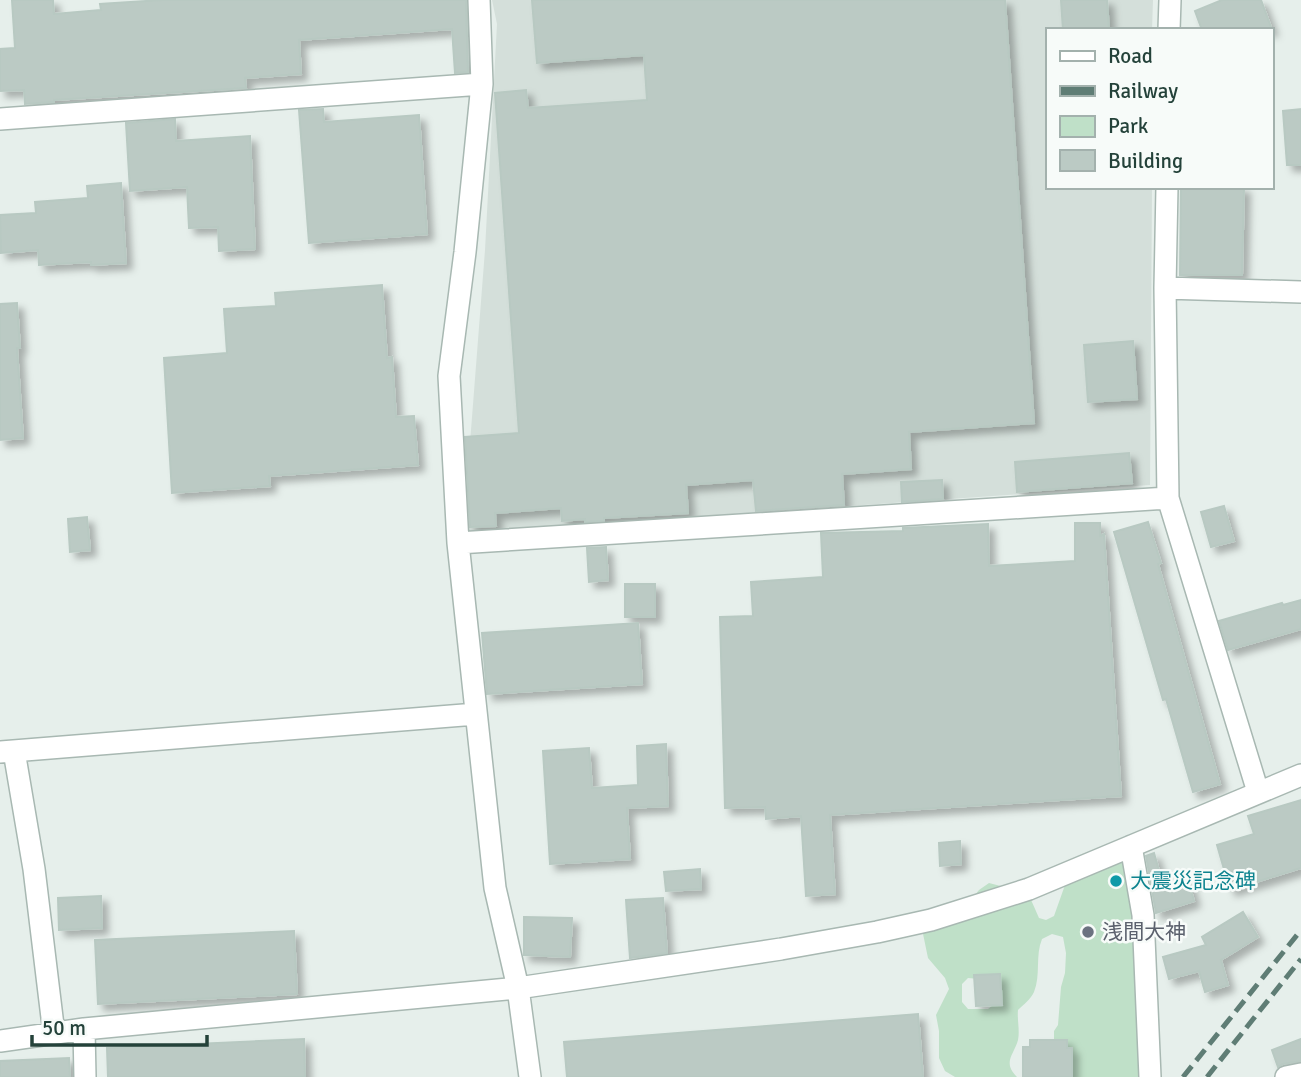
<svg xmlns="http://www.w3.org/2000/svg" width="1301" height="1077" viewBox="0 0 1301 1077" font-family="Signika,'Noto Sans JP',sans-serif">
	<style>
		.built { fill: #d4dfda }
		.green { fill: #bfe0c8; fill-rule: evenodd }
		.building { fill: #bbcac4; stroke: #b8c9c2; stroke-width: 2; filter: url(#shadow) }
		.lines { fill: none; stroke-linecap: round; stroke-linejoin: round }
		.street-casing { stroke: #a8b8b2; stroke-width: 24 }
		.street { stroke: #fff; stroke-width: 21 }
		.rail { stroke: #5f7d75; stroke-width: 5; stroke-dasharray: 14 7; stroke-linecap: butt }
		.culture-dot { fill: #0f9aa8; stroke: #f7fbf9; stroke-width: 2.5 }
		.worship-dot { fill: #6b7280; stroke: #f7fbf9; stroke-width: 2.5 }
		.labels { text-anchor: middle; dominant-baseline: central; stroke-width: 5; stroke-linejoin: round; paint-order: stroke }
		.culture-label { font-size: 21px; fill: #0d838f; stroke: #f7fbf9; text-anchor: start }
		.worship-label { font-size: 21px; fill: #5b616d; stroke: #f7fbf9; text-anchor: start }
	</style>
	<defs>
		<filter id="shadow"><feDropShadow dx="6" dy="6" stdDeviation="3.5" flood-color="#0004"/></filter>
	</defs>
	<rect width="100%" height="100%" fill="#e6efeb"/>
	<!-- built -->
	<path class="built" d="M 492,0 L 1153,0 L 1152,30 L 1047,30 L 1047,187 L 1152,187 L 1150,485 L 463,533 L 485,250 L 497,24 Z"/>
	<!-- green -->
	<path class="green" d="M 1120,861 L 1131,866 L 1143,1066 L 1139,1077 L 1048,1077 L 1054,1053 L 1054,1031 L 1058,1025 L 1061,987 L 1065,973 L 1066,953 L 1063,937 L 1052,934 L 1042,939 C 1035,956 1041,975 1034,992 C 1031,999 1023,1005 1018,1010 C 1017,1020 1020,1030 1018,1040 C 1014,1055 1002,1062 1017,1077 L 955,1077 L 945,1071 L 939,1058 L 939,1031 L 936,1015 L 949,989 L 945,978 L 928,958 L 922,929 L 971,900 L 979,890 L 989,883 L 1028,893 L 1039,918 L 1046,920 L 1054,916 L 1065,885 ZM 968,978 L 979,979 L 993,1005 L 988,1009 L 968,1009 L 962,1002 L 962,984 Z"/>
	<!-- building -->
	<path class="building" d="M 12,0 L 53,0 L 54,14 L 101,10 L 100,4 L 162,0 L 466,0 L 468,72 L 455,73 L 452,29 L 299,40 L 301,74 L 245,78 L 246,88 L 54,100 L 54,102 L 25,104 L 24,90 L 0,91 L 0,49 L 15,48 Z
		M 532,0 L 1005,0 L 1034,423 L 909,432 L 911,469 L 842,474 L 844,505 L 756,511 L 753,480 L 686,485 L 688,513 L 604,518 L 604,521 L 585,522 L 585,519 L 562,521 L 561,508 L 495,513 L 496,526 L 470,527 L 465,437 L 519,433 L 495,93 L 526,90 L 528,108 L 647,100 L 644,55 L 537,63 Z
		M 1061,0 L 1107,0 L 1109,30 L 1063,30 Z
		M 1222,0 L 1261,0 L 1272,30 L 1202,30 L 1195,11 Z
		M 323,109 L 324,122 L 419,115 L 427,234 L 309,243 L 299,110 Z
		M 1301,109 L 1301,165 L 1287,165 L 1283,111 Z
		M 175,119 L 176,141 L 250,136 L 255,249 L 219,251 L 218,227 L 189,228 L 187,187 L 130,191 L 126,123 Z
		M 121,183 L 126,263 L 91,265 L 91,262 L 39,265 L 38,250 L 1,253 L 0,215 L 36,213 L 35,202 L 88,198 L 87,186 Z
		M 1181,187 L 1244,187 L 1242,275 L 1180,275 Z
		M 382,285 L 387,358 L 392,357 L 396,417 L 414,416 L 418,465 L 269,476 L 270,486 L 172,493 L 164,358 L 227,353 L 224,309 L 276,306 L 275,293 Z
		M 17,303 L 20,348 L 17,348 L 23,438 L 0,440 L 0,304 Z
		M 1133,341 L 1137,399 L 1088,402 L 1084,345 Z
		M 1129,453 L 1132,483 L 1017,492 L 1015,462 Z
		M 942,480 L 943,499 L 902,502 L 901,482 Z
		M 1224,506 L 1234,541 L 1211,547 L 1201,512 Z
		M 87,517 L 90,550 L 70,552 L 68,519 Z
		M 1148,522 L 1161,563 L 1158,564 L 1220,784 L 1193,792 L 1166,699 L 1163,700 L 1114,532 Z
		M 1075,523 L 1100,523 L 1100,536 L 1104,534 L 1121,796 L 830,815 L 835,894 L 806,896 L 801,816 L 766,819 L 765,807 L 725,808 L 720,617 L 753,616 L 751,582 L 823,577 L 821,533 L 903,531 L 903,528 L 988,524 L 989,566 L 1075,561 Z
		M 606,547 L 608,580 L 589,582 L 587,548 Z
		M 625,584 L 655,584 L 655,617 L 625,617 Z
		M 1301,600 L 1301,629 L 1228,650 L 1219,621 L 1282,603 L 1283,605 Z
		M 638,623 L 642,684 L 487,694 L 482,633 Z
		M 666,744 L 668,806 L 627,808 L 630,859 L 550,864 L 543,751 L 589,748 L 592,788 L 638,785 L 637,746 Z
		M 1301,800 L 1301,868 L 1230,890 L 1217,845 L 1254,834 L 1248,816 Z
		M 960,841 L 961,864 L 940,866 L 939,843 Z
		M 1154,853 L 1164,888 L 1188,880 L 1194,901 L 1156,913 L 1146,856 Z
		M 700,869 L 701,889 L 666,891 L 664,872 Z
		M 101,896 L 102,928 L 59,930 L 58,898 Z
		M 663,898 L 667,953 L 630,958 L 626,900 Z
		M 1243,912 L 1258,937 L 1221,960 L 1228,985 L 1205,992 L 1199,971 L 1169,979 L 1163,957 L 1206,945 L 1202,937 Z
		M 524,917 L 572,918 L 570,957 L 524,955 Z
		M 294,931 L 297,994 L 98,1004 L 95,940 Z
		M 1000,974 L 1002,1005 L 976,1006 L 974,975 Z
		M 918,1014 L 923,1077 L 567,1077 L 564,1042 Z
		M 304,1039 L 305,1077 L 108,1077 L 107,1048 Z
		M 1301,1039 L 1301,1061 L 1283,1064 L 1278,1067 L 1272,1050 Z
		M 1030,1040 L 1067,1040 L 1067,1048 L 1072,1048 L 1072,1077 L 1023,1077 L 1023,1047 L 1030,1047 Z
		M 69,1058 L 70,1077 L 0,1077 L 0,1061 Z"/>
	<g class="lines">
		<defs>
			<path id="street" d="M 1169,30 L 1170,0
				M 0,119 L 482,84
				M 1167,187 L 1165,288 L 1168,498 L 1258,792
				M 1165,288 L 1301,292
				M 458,543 L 449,376 L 465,252 L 482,84 L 479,0
				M 14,751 L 34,869 L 54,1034
				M 0,752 L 476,714
				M 1131,846 L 1143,915 L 1150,1077
				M 84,1029 L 85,1077
				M 0,1041 L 84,1029 L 518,988 L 781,949 L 877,932 L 931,920 L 1029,889 L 1301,775
				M 530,1077 L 518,988 L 495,888 L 458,543 L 1168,498
				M 1286,1077 L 1301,1074"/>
		</defs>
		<!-- street casing -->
		<use href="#street" class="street-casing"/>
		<!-- street -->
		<use href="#street" class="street"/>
		<!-- rail -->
		<path class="rail" d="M 1183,1077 L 1301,930
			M 1207,1077 L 1301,959"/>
	</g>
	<!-- markers -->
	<circle class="culture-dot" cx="1116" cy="881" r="7"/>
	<circle class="worship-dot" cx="1088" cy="932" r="7"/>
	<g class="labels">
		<!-- culture labels -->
		<g class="culture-label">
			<text x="1130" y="881">大震災記念碑</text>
		</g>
		<!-- worship labels -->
		<g class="worship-label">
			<text x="1102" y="932">浅間大神</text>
		</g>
	</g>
	<!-- legend -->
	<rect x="1046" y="28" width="228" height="161" fill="#f7fbf9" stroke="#a3b1ad" stroke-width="2"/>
	<rect x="1060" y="51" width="35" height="10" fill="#ffffff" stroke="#a3b1ad" stroke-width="2"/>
	<text x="1108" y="63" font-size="21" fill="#24423a">Road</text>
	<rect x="1060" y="86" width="35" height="10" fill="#5f7d75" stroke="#a3b1ad" stroke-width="2"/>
	<text x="1108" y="98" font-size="21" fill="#24423a">Railway</text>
	<rect x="1060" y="116" width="35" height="21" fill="#bfe0c8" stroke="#a3b1ad" stroke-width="2"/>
	<text x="1108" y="133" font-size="21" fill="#24423a">Park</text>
	<rect x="1060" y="150" width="35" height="21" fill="#bbcac4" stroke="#a3b1ad" stroke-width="2"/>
	<text x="1108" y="168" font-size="21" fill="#24423a">Building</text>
	<!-- scale -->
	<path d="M32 1035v10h175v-10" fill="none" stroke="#24423a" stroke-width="3.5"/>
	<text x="42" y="1035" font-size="21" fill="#24423a" stroke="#f7fbf9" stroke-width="5" paint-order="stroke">50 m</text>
</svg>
